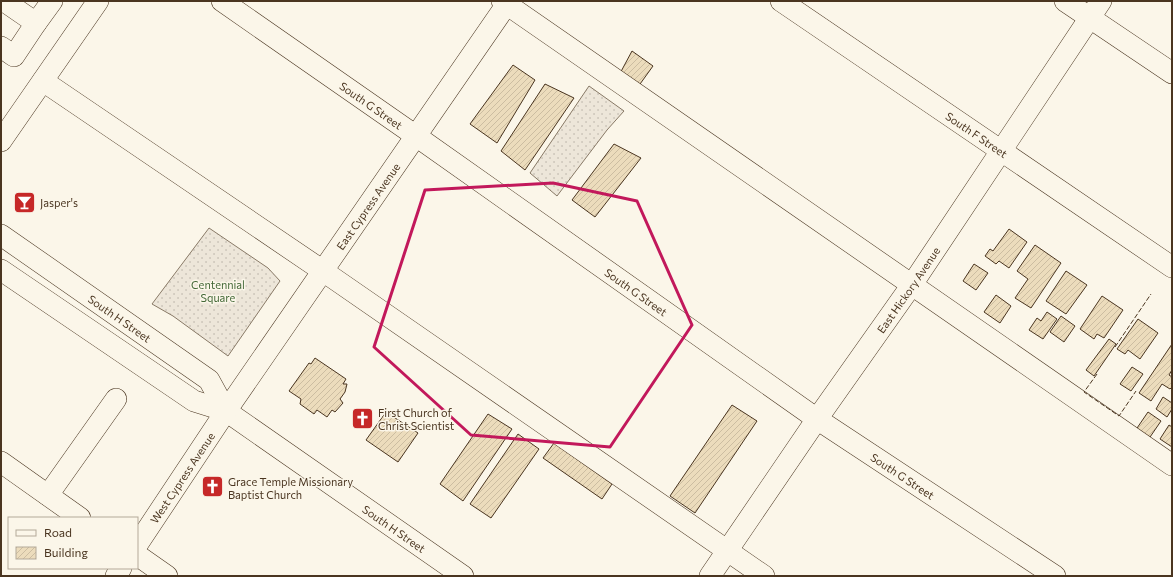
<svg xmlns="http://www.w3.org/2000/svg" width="1173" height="577" viewBox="0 0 1173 577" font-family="Commissioner,sans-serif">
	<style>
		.grass { fill: url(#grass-dots); stroke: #887966 }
		.building { fill: url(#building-hatch); stroke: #4a3520 }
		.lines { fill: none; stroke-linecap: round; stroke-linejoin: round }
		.minor-casing { stroke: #4a3520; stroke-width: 22 }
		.minor { stroke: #fbf6e9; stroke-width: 21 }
		.fence { stroke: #4a3520; stroke-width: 1; stroke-dasharray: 5 2; stroke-linecap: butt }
		.marked { fill: none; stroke: #c2185b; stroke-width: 3; stroke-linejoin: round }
		.labels { text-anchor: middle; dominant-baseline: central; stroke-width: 3; stroke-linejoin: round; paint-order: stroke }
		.street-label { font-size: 11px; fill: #4a3520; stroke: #fbf6e9 }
		.poi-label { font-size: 11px; fill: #4a3520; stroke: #fbf6e9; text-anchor: start }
		.park-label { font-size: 11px; fill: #436837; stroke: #fbf6e9 }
	</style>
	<defs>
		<pattern id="grass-dots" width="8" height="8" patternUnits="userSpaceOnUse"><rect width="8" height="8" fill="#ede6d9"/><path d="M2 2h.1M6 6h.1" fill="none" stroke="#cdc6ba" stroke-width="1.8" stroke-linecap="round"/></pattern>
		<pattern id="building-hatch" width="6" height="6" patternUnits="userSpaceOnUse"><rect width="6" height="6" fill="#ecdcbc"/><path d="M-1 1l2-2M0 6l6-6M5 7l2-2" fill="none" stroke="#ccbda1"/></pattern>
	</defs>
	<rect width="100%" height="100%" fill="#fbf6e9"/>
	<!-- grass -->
	<path class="grass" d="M 589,86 L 624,111 L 607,130 L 557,196 L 530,173 Z
		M 209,228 L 268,268 L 280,281 L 228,356 L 173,316 L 152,304 Z"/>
	<!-- building -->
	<path class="building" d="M 632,51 L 653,66 L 635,91 L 617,79 Z
		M 513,65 L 535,80 L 497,143 L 470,124 Z
		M 545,84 L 574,98 L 525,170 L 501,151 Z
		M 614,144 L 641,158 L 595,217 L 572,200 Z
		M 1009,229 L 1027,242 L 1009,268 L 999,261 L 996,264 L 985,256 L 990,249 L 993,251 Z
		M 1035,245 L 1061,263 L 1031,308 L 1015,298 L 1028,279 L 1017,271 Z
		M 974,264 L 988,273 L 976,290 L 963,281 Z
		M 1066,271 L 1087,285 L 1066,314 L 1046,301 Z
		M 996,295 L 1011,306 L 1000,323 L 984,312 Z
		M 1102,296 L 1123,310 L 1104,338 L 1097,334 L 1094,339 L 1080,329 Z
		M 1047,312 L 1057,319 L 1043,339 L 1029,330 L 1037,318 L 1041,321 Z
		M 1061,316 L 1075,326 L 1064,342 L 1050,332 Z
		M 1138,319 L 1158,333 L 1140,359 L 1128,350 L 1125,354 L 1117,349 Z
		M 1109,339 L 1116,344 L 1094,376 L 1086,370 Z
		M 1172,344 L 1172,370 L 1169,375 L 1172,377 L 1172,387 L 1170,389 L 1162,384 L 1151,401 L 1139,393 Z
		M 315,358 L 346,379 L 343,384 L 347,384 L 345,392 L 340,399 L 343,403 L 335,412 L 332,410 L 327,417 L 317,410 L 314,414 L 300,404 L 301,399 L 289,391 L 309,363 L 311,364 Z
		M 1132,367 L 1143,374 L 1131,391 L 1120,384 Z
		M 1163,397 L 1172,403 L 1172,409 L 1167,417 L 1156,409 Z
		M 732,405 L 757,421 L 695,513 L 670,496 Z
		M 386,412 L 418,433 L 398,462 L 366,440 Z
		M 1148,412 L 1161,421 L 1148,440 L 1135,431 Z
		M 488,414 L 512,429 L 463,501 L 440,484 Z
		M 1169,425 L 1172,427 L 1172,447 L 1160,439 Z
		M 518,434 L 539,449 L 491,518 L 470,504 Z
		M 554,443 L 612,484 L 602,499 L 543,458 Z"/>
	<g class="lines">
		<defs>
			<g id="minor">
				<path id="s1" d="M 222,1 L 416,136 L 817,419 L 1055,576"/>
				<path d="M 502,1 L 1172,465"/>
				<path id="s2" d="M 781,1 L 1172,267"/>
				<path d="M 1065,1 L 1172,73"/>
				<path d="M 36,23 L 52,1"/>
				<path d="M 1,47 L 14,56 L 36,23 L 4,1"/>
				<path d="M 43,81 L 323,271 L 764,576"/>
				<path d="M 1,141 L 98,1"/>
				<path id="s3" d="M 1,235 L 209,380 L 226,411"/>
				<path id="s4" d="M 1,270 L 194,401 L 226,411 L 463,576"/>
				<path d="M 1,462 L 80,518"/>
				<path d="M 48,495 L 116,399"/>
				<path id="s5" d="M 137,545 L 226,411 L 509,1"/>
				<path d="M 137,555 L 167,576"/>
				<path d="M 116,576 L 121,568"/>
				<path id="s6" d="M 710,576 L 817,419 L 911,286 L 1101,1"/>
			</g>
		</defs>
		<!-- minor casing -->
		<use href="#minor" class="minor-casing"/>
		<!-- minor -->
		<use href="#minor" class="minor"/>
		<!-- fence -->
		<path class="fence" d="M 1115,347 L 1151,294
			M 1097,374 L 1084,392 L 1119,416 L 1136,391"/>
	</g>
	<!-- marked area -->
	<path class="marked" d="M 553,183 L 637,201 L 692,325 L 610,447 L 471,435 L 374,347 L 425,190 Z"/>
	<!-- icons -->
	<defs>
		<symbol id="bar-square" viewBox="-11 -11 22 22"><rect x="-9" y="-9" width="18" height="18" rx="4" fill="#c62828" stroke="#fbf6e9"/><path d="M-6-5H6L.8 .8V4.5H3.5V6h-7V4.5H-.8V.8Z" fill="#fff"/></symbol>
		<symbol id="church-square" viewBox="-11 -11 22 22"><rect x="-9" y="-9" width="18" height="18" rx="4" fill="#c62828" stroke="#fbf6e9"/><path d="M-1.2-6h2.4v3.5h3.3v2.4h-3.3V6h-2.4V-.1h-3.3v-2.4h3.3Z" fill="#fff"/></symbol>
	</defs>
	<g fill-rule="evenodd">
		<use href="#bar-square" x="12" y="190" width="25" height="25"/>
		<use href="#church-square" x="350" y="406" width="25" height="25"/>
		<use href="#church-square" x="200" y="474" width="25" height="25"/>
	</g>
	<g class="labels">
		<!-- street labels -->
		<g class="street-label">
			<text stroke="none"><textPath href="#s1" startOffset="182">South G Street</textPath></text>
			<text stroke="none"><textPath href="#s2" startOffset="237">South F Street</textPath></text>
			<text stroke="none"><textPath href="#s5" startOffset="410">East Cypress Avenue</textPath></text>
			<text stroke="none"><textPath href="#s6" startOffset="348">East Hickory Avenue</textPath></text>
			<text stroke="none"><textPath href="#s1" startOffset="506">South G Street</textPath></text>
			<text stroke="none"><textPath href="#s3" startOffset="145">South H Street</textPath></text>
			<text stroke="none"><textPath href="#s1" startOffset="830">South G Street</textPath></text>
			<text stroke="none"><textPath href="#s5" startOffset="81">West Cypress Avenue</textPath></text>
			<text stroke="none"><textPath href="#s4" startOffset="472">South H Street</textPath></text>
		</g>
		<!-- poi labels -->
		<g class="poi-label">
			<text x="40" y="202">Jasper's</text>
			<text x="378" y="412">First Church of<tspan x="378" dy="13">Christ Scientist</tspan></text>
			<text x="228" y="481">Grace Temple Missionary<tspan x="228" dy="13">Baptist Church</tspan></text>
		</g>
		<!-- park labels -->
		<g class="park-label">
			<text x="218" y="284">Centennial<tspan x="218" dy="13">Square</tspan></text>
		</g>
	</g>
	<!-- border -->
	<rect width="1173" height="577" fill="none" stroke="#4a3520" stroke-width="4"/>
	<!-- legend -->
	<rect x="8" y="517" width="130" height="52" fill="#fbf6e9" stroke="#b4a999"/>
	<rect x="16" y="530" width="20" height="6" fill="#fbf6e9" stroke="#b4a999"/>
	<text x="44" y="537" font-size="12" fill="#4a3520">Road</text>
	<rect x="16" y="547" width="20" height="12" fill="url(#building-hatch)" stroke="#b4a999"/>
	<text x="44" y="557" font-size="12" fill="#4a3520">Building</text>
</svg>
